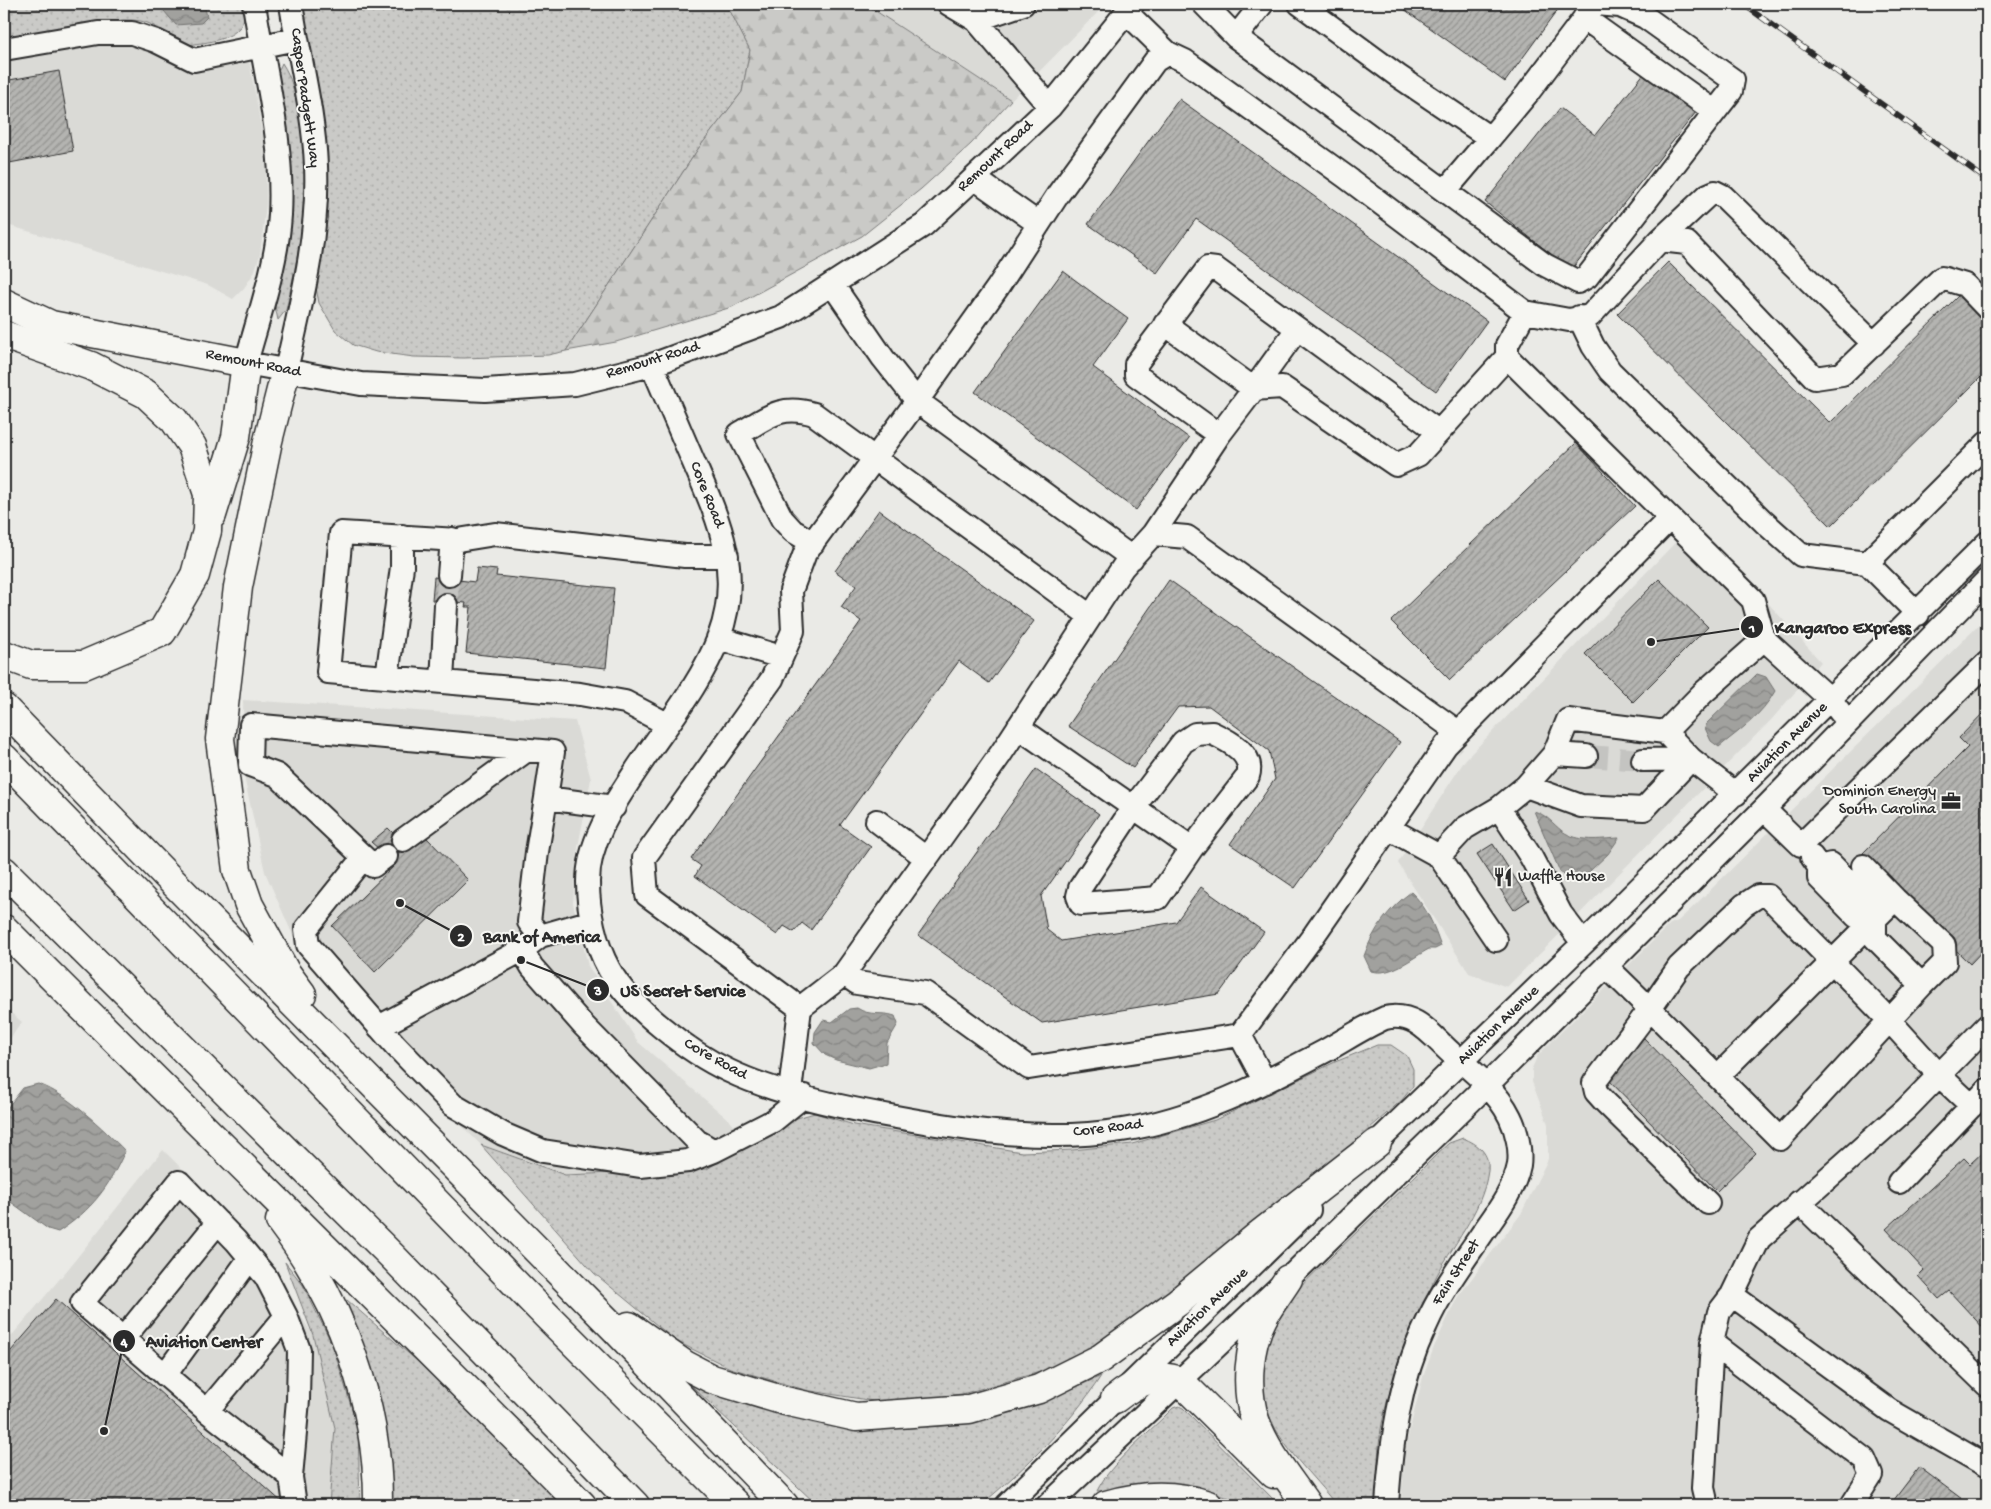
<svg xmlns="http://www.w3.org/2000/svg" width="1991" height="1509" viewBox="0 0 1991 1509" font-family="'Gochi Hand',sans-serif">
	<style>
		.built { fill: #dadad6 }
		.grass { fill: url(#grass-dots); stroke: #7a7a79 }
		.forest { fill: url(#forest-firs); stroke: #7a7a79 }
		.water { fill: url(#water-waves); stroke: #727270 }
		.building { fill: url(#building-hatch); stroke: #2b2b2b }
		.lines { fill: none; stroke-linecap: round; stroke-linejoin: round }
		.minor-tunnel { stroke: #c4c4c1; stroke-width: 22; stroke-dasharray: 22 11; stroke-linecap: butt }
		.minor-casing { stroke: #2b2b2b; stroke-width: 26 }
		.major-casing { stroke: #2b2b2b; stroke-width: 31 }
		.highway-casing { stroke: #2b2b2b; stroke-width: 31 }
		.minor { stroke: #f6f6f2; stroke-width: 22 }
		.major { stroke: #f6f6f2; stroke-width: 28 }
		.highway { stroke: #f6f6f2; stroke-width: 28 }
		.rail-casing { stroke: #2b2b2b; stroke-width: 5.5 }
		.rail { stroke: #f6f6f2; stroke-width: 4; stroke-dasharray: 11; stroke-linecap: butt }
		.labels { text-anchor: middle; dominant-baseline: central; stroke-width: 4; stroke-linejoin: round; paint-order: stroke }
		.street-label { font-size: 16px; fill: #2b2b2b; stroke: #f6f6f2 }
		.poi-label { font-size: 16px; fill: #2b2b2b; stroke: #f6f6f2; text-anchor: end }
		.leader { fill: none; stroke: #2b2b2b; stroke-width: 2 }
		.callout-dot { fill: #2b2b2b; stroke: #f6f6f2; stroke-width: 2 }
		.mark-label { font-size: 15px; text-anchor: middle; font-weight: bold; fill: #fff }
		.callout-label { font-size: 18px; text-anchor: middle; font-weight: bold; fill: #2b2b2b; stroke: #f6f6f2; stroke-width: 4; stroke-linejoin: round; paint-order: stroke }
	</style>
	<defs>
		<pattern id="grass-dots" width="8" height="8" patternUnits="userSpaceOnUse" patternTransform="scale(1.25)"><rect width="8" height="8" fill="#cacac7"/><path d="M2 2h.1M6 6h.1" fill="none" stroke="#aeaeab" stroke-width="1.8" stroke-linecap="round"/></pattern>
		<pattern id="forest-firs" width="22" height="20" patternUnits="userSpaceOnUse" patternTransform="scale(1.25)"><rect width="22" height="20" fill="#cacac7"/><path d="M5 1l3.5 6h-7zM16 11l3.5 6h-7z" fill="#aeaeab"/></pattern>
		<pattern id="water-waves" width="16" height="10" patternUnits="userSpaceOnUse" patternTransform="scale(1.25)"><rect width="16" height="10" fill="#a1a19e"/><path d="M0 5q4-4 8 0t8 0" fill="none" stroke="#838381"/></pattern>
		<pattern id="building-hatch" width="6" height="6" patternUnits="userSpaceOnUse" patternTransform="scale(1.25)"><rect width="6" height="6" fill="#b4b4b1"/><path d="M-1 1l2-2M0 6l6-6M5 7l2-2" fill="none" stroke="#939390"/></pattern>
	</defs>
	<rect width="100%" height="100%" fill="#eaeae6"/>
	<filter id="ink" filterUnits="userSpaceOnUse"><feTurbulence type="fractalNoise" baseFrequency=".02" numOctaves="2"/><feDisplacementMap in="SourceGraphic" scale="10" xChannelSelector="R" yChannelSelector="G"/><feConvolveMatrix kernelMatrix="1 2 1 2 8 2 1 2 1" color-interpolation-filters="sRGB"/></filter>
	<g filter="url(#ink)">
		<!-- built -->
		<path class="built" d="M 865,4 L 1106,4 L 1011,100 Z
			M 98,33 L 182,56 L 247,48 L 263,137 L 266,168 L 266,205 L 260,255 L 254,273 L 244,288 L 233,299 L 208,285 L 4,224 L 4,49 Z
			M 1695,522 L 1821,662 L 1772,719 L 1507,987 L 1469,973 L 1398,863 L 1465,760 Z
			M 1987,617 L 1987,1505 L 1401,1505 L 1405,1448 L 1423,1377 L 1434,1347 L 1457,1298 L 1521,1214 L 1548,1159 L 1548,1124 L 1532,1082 L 1532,1068 L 1538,1055 L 1670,924 L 1678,921 L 1692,908 Z
			M 243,700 L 575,721 L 591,779 L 578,847 L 573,903 L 588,966 L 638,1042 L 730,1121 L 748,1143 L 707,1169 L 565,1175 L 481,1145 L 389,1053 L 295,940 L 265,872 L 245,781 Z
			M 4,1007 L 22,1022 L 4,1047 Z
			M 163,1150 L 246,1232 L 313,1335 L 335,1428 L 329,1505 L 4,1505 L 4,1345 L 68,1269 Z"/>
		<!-- grass -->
		<path class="grass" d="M 4,4 L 244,4 C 249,33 225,39 203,43 C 198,43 192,45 187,45 C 178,44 160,28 150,24 C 142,20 132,20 123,20 L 11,38 L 4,37 Z
			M 302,4 L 729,4 L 728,6 L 750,50 L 742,92 L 698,149 L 566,351 L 548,355 L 464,358 L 414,357 L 376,352 L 353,345 L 335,330 L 319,303 L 316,288 L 322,247 Z
			M 282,63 C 292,78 294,92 298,109 C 313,181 302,240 286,310 L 278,320 L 275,306 L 287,240 L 292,169 L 288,134 L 278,91 L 277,74 Z
			M 1377,1045 L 1391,1045 L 1407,1056 L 1413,1069 L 1413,1086 L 1402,1100 L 1361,1136 L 1171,1296 L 1095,1347 L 1047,1370 L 962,1394 L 886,1403 L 805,1390 L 730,1368 L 676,1341 L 594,1273 L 481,1145 L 565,1175 L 707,1169 L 748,1143 L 793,1119 L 815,1113 L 854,1125 L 1022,1152 L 1072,1150 L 1132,1144 L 1215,1120 L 1335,1062 Z
			M 1463,1138 C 1478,1144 1490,1153 1488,1171 C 1482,1214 1451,1245 1433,1283 C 1412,1330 1390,1379 1381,1429 C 1377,1454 1378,1480 1376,1505 L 1336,1505 C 1313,1475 1280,1447 1267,1410 C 1257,1379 1264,1335 1283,1308 C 1297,1288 1317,1271 1335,1253 C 1369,1220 1405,1187 1438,1153 L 1449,1143 Z
			M 285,1262 L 303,1285 L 333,1346 L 358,1429 L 360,1505 L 329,1505 L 335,1428 L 313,1335 Z
			M 347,1300 L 416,1360 L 562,1505 L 390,1505 L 344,1302 Z
			M 674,1369 L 852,1426 L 907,1428 L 952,1425 L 1011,1410 L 1067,1391 L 1101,1376 C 1069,1426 1026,1467 981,1505 L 817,1505 Z
			M 1179,1406 L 1183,1408 L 1279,1505 L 1241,1505 L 1229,1498 L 1179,1484 L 1097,1491 C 1110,1463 1151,1431 1173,1408 Z"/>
		<!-- forest -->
		<path class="forest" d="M 729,4 L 865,4 L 1011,100 L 971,144 L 921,189 L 862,236 L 732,307 L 616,342 L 566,351 L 698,149 L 742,92 L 750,50 L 727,5 Z"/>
		<!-- water -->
		<path class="water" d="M 158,4 L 204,4 L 207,17 L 201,23 L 176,25 Z
			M 1757,674 L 1766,677 L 1775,691 C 1762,715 1740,730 1719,747 L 1711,741 L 1705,728 L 1707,723 Z
			M 1534,811 C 1547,815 1552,823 1562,831 C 1579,843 1599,839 1619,838 L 1608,854 L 1576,884 L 1560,872 Z
			M 1411,892 C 1427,907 1434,926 1441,946 L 1435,949 L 1429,949 C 1413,957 1391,977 1371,971 L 1364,956 C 1373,930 1389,908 1411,892 Z
			M 857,1008 C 871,1017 880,1011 895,1016 L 898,1024 L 887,1043 L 886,1063 L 869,1068 L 836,1060 L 825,1055 L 814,1043 L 815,1032 L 823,1020 L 832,1022 L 849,1009 Z
			M 38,1084 C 65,1092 105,1130 125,1151 C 109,1187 92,1210 58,1232 L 48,1229 L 4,1197 L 4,1112 L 23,1088 Z"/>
		<!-- building -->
		<path class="building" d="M 1397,4 L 1562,4 L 1505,82 Z
			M 1649,67 L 1700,107 L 1571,270 L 1485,202 L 1560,108 L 1595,135 Z
			M 59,71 L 73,151 L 4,164 L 4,81 Z
			M 1179,99 L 1487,321 L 1436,391 L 1196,219 L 1157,273 L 1088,224 Z
			M 1668,262 L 1830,423 L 1959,295 L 1987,323 L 1987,371 L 1831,526 L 1617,314 Z
			M 1063,271 L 1128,319 L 1093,367 L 1189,438 L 1136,510 L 975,392 Z
			M 1576,443 L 1635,506 L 1450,680 L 1391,621 Z
			M 879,510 L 1034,621 L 989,683 L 959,661 L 840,825 L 871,847 L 811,930 L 802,923 L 794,932 L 784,926 L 777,935 L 695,876 L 701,866 L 691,859 L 861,621 L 841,607 L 856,586 L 835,571 Z
			M 477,568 L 497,570 L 496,576 L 614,588 L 606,668 L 466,653 L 471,607 L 465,607 L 466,603 L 432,600 L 434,577 L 475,582 Z
			M 1659,579 L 1708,627 L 1633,702 L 1585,654 Z
			M 1169,580 L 1400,742 L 1295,888 L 1230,844 L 1275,779 L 1269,751 L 1209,706 L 1178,707 L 1133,768 L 1068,726 Z
			M 1987,709 L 1987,946 L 1970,964 L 1860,856 L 1968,747 L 1959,738 Z
			M 1036,769 L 1099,814 L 1041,896 L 1047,930 L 1061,941 L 1176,922 L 1201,887 L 1264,932 L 1219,994 L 1042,1023 L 918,935 Z
			M 388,828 L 410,850 L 425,836 L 468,880 L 375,972 L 332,926 L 396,864 L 371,842 Z
			M 1493,844 L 1529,900 L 1514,910 L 1477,854 Z
			M 1644,1038 L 1756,1153 L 1717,1191 L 1605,1076 Z
			M 1987,1148 L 1987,1332 L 1949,1291 L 1939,1299 L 1918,1276 L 1924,1270 L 1886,1229 L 1964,1158 L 1970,1164 Z
			M 56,1299 L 284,1504 L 4,1505 L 4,1359 Z
			M 1919,1467 L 1970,1505 L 1890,1505 Z"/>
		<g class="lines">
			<!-- minor-tunnel -->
			<path class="minor-tunnel" d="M 446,605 L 449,575
				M 1586,756 L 1643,760"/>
			<defs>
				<path id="minor" d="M 254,4 C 265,74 284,143 280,215 C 277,265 259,315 246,363 L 361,384 L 485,390 L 575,384 L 652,365 L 781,317 L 924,225 L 1050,107 L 1133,4
					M 949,4 L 976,20 L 1050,107
					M 1204,4 L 1236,37 L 1545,265 L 1578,282 L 1587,277 L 1731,91 L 1733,80 L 1645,17 L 1620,6 L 1596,4
					M 1300,4 L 1398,76 L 1490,138 L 1527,94 L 1595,4
					M 1126,12 L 1168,53
					M 1584,18 L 1714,111
					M 976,20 L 1023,4
					M 1236,37 L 1262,4
					M 4,49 L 98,33 L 132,33 L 156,41 L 194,60 L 296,39
					M 974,178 L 1039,224
					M 1446,190 L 1490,138
					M 1660,240 L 1708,195 L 1715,192 L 1723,196 L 1874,344
					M 832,284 L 883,358 L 917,401 L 1132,558
					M 1525,312 L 1507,345 L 1507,357 L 1753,600 L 1764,639 L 1831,700 L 1840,712
					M 1579,317 L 1593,346 L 1610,371 L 1764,522 L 1801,555 L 1867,563 L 1918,614
					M 1165,324 L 1254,389 L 1297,329
					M 652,365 C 665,395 678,425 691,456 C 717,516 744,570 719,637 C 700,686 663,729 635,772 C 614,804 588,841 588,882 C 588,911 595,944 609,969 C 629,1007 690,1053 729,1071 C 777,1094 844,1108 896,1117 C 971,1131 1046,1142 1122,1130 C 1195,1119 1261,1085 1325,1051 C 1345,1040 1364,1027 1385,1018 C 1415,1011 1431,1035 1451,1053 C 1472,1070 1498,1092 1510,1117 C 1517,1131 1521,1150 1519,1165 C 1514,1190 1498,1211 1484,1231 C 1463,1262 1441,1291 1426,1325 C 1399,1381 1391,1444 1387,1505
					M 286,370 C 301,304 319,235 316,166 C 314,113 299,57 291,4
					M 1219,435 L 1136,375 L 1136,364 L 1208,268 L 1216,269 L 1439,432
					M 1153,534 L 1219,435 L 1254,389 L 1282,387 L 1396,465 L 1418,455 L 1507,357
					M 813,543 L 793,531 L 782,519 L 739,434 C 768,417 780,404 814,414 L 1090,616
					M 1867,563 L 1987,443
					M 449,575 L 452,539
					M 718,638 L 781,657
					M 387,677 L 402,567 L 402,536
					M 442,682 L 446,605
					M 667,724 L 625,702 L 580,694 L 328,672 L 341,533 L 458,540 L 495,534 L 685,556 L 727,556
					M 1018,727 L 1192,848
					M 1212,733 C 1229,741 1255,754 1248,776 L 1192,848 L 1158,898 L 1081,904 L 1078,896 L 1080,888 L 1133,808 L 1183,742 L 1195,734 Z
					M 1554,754 L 1586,756
					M 1691,759 L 1665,732 L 1703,693 L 1764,639
					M 1643,760 L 1691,759
					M 1526,786 L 1554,754 L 1568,720 L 1665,732
					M 1499,808 L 1526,786 L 1581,806 L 1644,809 L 1691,759 L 1736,794
					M 1764,809 L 1801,845 L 1987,663
					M 877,821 L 926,858
					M 1388,828 L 1439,856 L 1465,828 L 1499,808 L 1531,857 L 1561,914 L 1583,943
					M 403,840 L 527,750
					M 386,856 L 373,866 L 277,775 L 250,765 L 251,725 L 553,752 L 546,798
					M 1439,856 L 1496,940
					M 1812,857 L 1819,867 L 1819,878 L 1856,916 L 1869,913
					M 363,858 L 306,929 L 308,945 L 395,1045 L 453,1105 L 503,1134 L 543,1151 L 640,1166 L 688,1161 L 714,1151
					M 1863,866 L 1895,899
					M 592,921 L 540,936 L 522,950 L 532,967 L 583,1025 L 697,1141 L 714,1151 L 773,1121 L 804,1096
					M 540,936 L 529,922 L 537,852 L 546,798 L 614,807
					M 1606,966 L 1650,1009 L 1679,967 L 1744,905 L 1758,896 L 1768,896 L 1890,1021 L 1939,1075 L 1972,1106
					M 844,974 L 857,983 L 925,993 L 1029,1068 L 1240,1035 L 1314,935 L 1446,745 L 1670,518
					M 800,1008 L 647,895 L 644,858 L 772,679 L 793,631 L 791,591 L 805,553 L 917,401 L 998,287 L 1059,193 L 1155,61 L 1168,53 L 1185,61 L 1346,177 L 1525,312 L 1569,320 L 1590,316 L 1660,240 L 1687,243 L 1815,378 L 1842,374 L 1942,278 L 1965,285 L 1987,308
					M 379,1027 L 522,950
					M 1240,1035 L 1265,1082
					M 1718,1076 L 1895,899 L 1944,945 L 1945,962 L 1922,985
					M 790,1092 L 800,1008 L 844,974 L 1000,755 L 1123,567 L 1153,534 L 1187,537 L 1458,732
					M 1365,1154 L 1592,935 L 1987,543
					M 1899,1182 L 1987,1090
					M 1799,1202 L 1987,1385
					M 1708,1203 L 1605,1102 L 1596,1092 L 1594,1083 L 1650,1009 L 1780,1139 L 1922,985 L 1875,938 L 1875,920 L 1869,913 L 1870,904 L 1831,864 L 1819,867
					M 1732,1295 L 1889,1410 L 1987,1466
					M 123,1339 L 218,1222
					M 1712,1343 L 1864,1459 L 1871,1475 L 1852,1505
					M 165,1375 L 250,1258
					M 207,1411 L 286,1316
					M 291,1477 L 207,1411 L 82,1303 L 179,1182 L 236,1241 L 266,1277 L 286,1316 L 299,1350 L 298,1400 L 291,1477 L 295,1505
					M 1007,1505 L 1309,1210
					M 1048,1505 L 1288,1279 L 1486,1086 L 1764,809 L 1987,580
					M 1707,1505 L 1703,1488 L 1712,1343 L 1719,1312 L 1732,1295 L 1759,1239 L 1906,1109 L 1987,1026"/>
				<path id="major" d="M 4,303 L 51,325 L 246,363"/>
				<path id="highway" d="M 4,335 L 91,366 L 146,394 L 174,420 L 192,446 L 208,494 L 207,531 L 195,575 L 162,632 L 84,665 L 31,665 L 4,655
					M 286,370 L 268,441 L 238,587 L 220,739 L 237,870 L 249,905 L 285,971 L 302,994
					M 212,515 L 236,437 L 246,363
					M 4,708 L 166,875 L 614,1328 L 784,1505
					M 4,758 L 546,1315 L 736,1505
					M 4,871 L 393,1257 L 635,1505
					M 4,929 C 196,1121 391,1312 582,1505
					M 280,1221 C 341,1302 379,1404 378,1505
					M 1288,1279 C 1280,1292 1270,1304 1263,1318 C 1248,1346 1245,1389 1255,1420 C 1265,1450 1289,1479 1307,1505
					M 629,1326 L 685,1365 L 712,1379 L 785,1401 L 856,1417 L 969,1409 L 1039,1389 L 1101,1358 L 1178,1302 L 1260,1234 L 1377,1143
					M 1115,1399 C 1135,1383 1156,1372 1180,1381 L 1274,1474
					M 1106,1505 C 1140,1495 1174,1493 1208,1505"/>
			</defs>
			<!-- minor casing -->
			<use href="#minor" class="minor-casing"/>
			<!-- major casing -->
			<use href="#major" class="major-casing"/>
			<!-- highway casing -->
			<use href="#highway" class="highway-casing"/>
			<!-- minor -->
			<use href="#minor" class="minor"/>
			<!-- major -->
			<use href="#major" class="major"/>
			<!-- highway -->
			<use href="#highway" class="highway"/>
			<defs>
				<path id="rail" d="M 1743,4 L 1987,180"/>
			</defs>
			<!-- rail casing -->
			<use href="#rail" class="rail-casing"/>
			<!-- rail -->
			<use href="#rail" class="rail"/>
		</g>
	</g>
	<!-- icons -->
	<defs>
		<symbol id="office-bare" viewBox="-9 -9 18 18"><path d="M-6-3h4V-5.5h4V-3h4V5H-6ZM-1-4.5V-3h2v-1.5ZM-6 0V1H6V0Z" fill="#2b2b2b" stroke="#f6f6f2" stroke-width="2.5" paint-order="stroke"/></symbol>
		<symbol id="restaurant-bare" viewBox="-9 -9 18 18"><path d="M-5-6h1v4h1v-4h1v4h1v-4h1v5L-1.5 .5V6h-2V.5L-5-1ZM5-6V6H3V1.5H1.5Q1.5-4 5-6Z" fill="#2b2b2b" stroke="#f6f6f2" stroke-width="2.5" paint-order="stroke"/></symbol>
	</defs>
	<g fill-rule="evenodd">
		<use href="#office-bare" x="1937" y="787" width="28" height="28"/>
		<use href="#restaurant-bare" x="1489" y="863" width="28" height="28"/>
	</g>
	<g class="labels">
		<!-- street labels -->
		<g class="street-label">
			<text transform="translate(304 98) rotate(82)">Casper Padgett Way</text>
			<text transform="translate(996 157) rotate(-43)">Remount Road</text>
			<text transform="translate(653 361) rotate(-17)">Remount Road</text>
			<text transform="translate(253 364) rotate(11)">Remount Road</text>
			<text transform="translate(706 495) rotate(68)">Core Road</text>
			<text transform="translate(1788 743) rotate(-45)">Aviation Avenue</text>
			<text transform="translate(1499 1026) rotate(-44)">Aviation Avenue</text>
			<text transform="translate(715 1060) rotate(29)">Core Road</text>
			<text transform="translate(1108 1129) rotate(-7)">Core Road</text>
			<text transform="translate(1457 1273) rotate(-57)">Fain Street</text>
			<text transform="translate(1208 1308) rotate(-44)">Aviation Avenue</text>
		</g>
		<!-- poi labels -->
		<g class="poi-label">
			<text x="1936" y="792">Dominion Energy<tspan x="1936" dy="18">South Carolina</tspan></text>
			<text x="1518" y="877" text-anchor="start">Waffle House</text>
		</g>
	</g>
	<!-- callouts -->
	<path class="leader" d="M1651 642L1752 627M400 903L461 936M521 960L598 990M104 1431L124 1341"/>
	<g class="callout-dot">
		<circle cx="1651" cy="642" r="5"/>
		<circle cx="400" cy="903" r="5"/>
		<circle cx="521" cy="960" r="5"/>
		<circle cx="104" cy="1431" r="5"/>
		<circle cx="1752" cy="627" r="12"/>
		<circle cx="461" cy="936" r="12"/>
		<circle cx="598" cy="990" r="12"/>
		<circle cx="124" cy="1341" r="12"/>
	</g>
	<g class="mark-label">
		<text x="1752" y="632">1</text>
		<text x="461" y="941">2</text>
		<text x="598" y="995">3</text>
		<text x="124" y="1346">4</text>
	</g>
	<g class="callout-label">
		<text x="1843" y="633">Kangaroo Express</text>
		<text x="542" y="942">Bank of America</text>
		<text x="683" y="996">US Secret Service</text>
		<text x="204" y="1347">Aviation Center</text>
	</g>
	<!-- margin -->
	<rect width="1991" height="1509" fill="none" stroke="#f6f6f2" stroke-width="20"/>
	<rect x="10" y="10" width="1971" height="1489" fill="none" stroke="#2b2b2b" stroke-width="2" filter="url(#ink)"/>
</svg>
